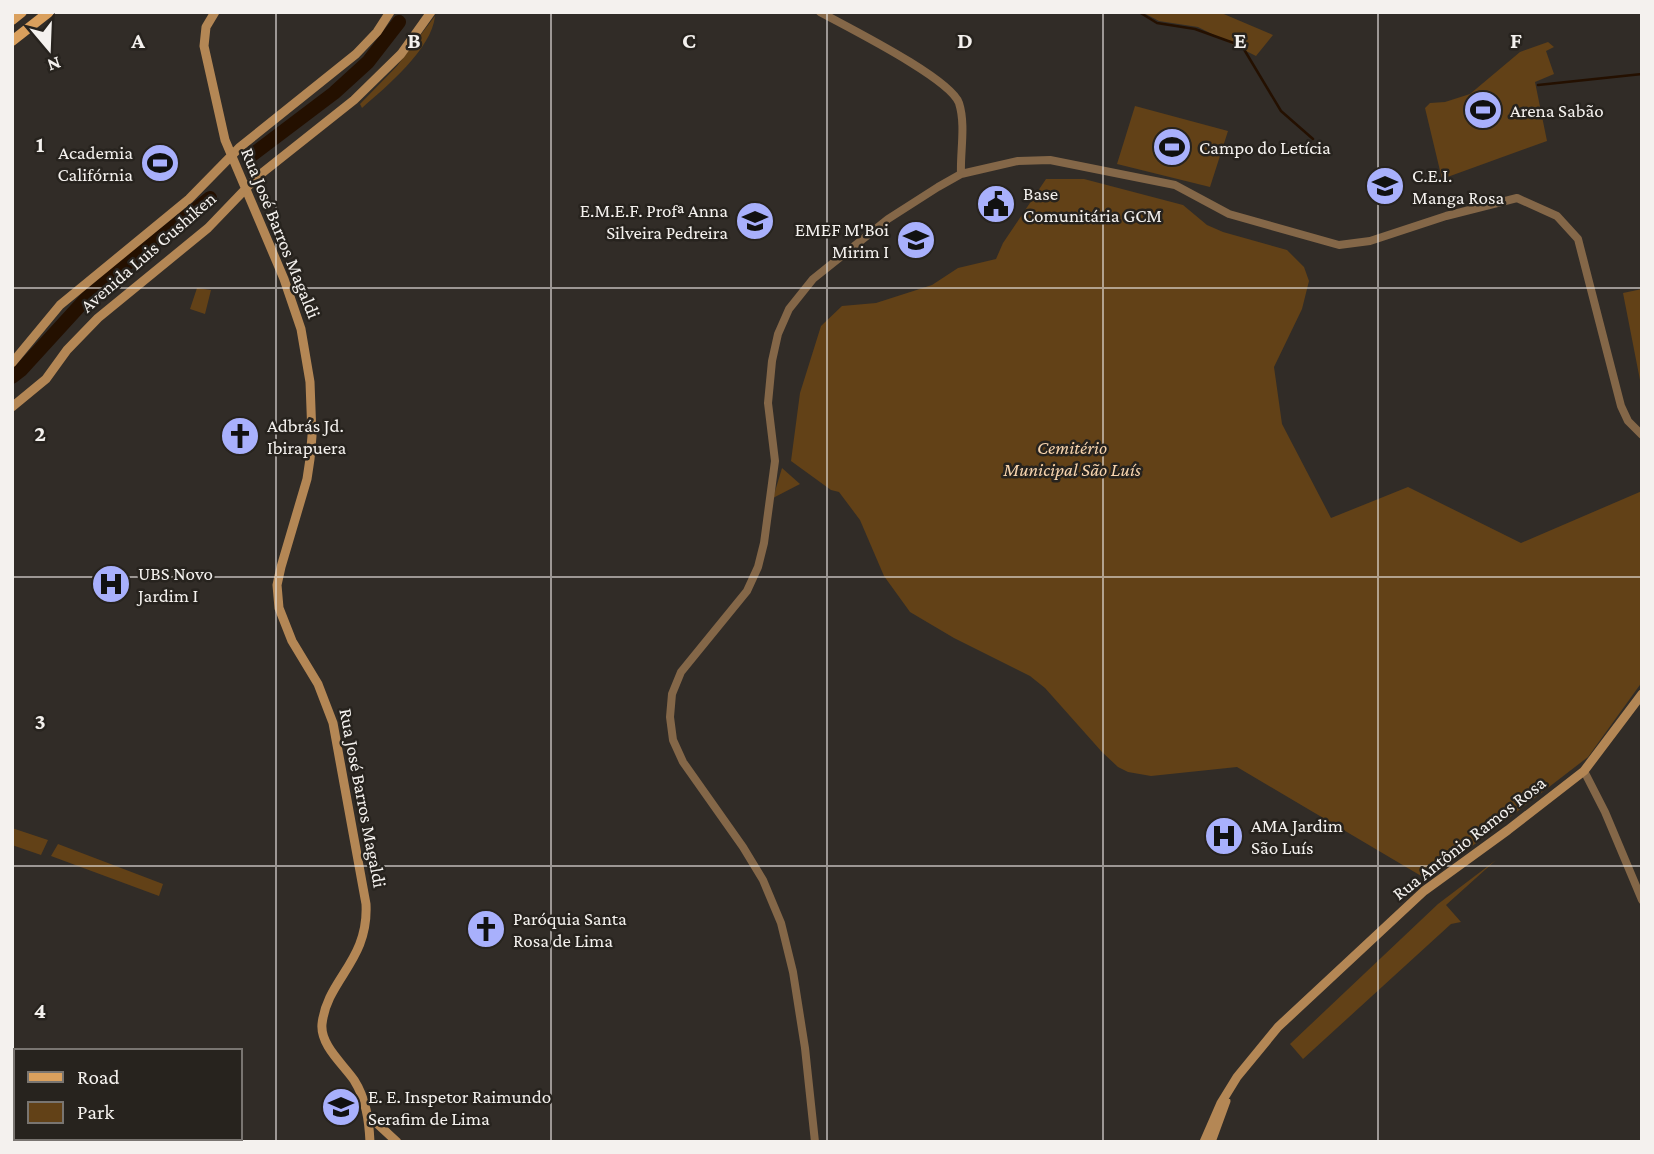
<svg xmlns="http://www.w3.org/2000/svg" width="1654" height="1154" viewBox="0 0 1654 1154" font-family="'Crimson Pro',serif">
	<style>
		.green { fill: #624117 }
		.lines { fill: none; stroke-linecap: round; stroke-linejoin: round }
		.stream { stroke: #241000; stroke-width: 2.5 }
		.river { stroke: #241000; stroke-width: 14 }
		.tertiary { stroke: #846748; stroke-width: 8 }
		.secondary { stroke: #b48755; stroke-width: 9 }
		.primary { stroke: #daa05d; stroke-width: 10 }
		.grid { fill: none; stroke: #f4f1ee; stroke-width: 2; stroke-opacity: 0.55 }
		.labels { text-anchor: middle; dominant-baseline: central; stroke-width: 5; stroke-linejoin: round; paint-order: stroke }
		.poi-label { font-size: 19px; fill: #f4f1ee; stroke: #27231e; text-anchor: start }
		.street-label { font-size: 19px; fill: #f4f1ee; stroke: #27231e }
		.park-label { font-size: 19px; font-style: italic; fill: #f7d4ae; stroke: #27231e }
		.grid-label { font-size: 23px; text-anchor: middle; font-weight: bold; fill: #f4f1ee; stroke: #27231e; stroke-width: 5; stroke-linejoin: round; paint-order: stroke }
	</style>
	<rect width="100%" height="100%" fill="#312c27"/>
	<!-- green -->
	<path class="green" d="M 1142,12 L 1219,12 L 1273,35 L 1256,56 L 1198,27 L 1159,21 Z
		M 435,16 C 432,49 386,87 362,108 L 360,104 L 397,66 Z
		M 1548,42 L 1554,47 L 1546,51 L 1554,74 L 1535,82 L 1547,141 L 1442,179 L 1425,108 L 1430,103 L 1445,102 L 1470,94 L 1520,52 Z
		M 1135,106 L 1228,131 L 1210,187 L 1117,164 Z
		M 1046,179 L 1084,179 L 1183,205 L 1207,225 L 1223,232 L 1287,250 L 1304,267 L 1309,281 L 1302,309 L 1274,367 L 1282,424 L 1331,518 L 1408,487 L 1521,543 L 1642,491 L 1642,682 L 1588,757 L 1428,880 L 1237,767 L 1151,776 L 1128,772 L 1118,767 L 1102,752 L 1045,688 L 1030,676 L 954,638 L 910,612 L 884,576 L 860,520 L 839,492 L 831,490 L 791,461 L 800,393 L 821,326 L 842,306 L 876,303 L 932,285 L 958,268 L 996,259 L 1003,243 Z
		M 197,288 L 211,290 L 205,314 L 190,309 Z
		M 1642,289 L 1642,379 L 1640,380 L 1623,293 Z
		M 782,468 L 800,484 L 773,498 Z
		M 12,828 L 48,840 L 41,855 L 12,845 Z
		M 58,844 L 163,884 L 159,896 L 51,856 Z
		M 1496,860 L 1446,905 L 1461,922 L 1451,924 L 1303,1059 L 1290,1044 L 1438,904 Z"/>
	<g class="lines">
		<!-- stream -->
		<path class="stream" d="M 1139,12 L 1157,23 L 1195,29 L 1242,46 L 1281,111 L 1313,139
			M 1538,85 L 1642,74"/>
		<!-- river -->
		<path class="river" d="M 252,155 L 334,93 L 368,62 L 399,22
			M 12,377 L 21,370 L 95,289 L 210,198"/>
		<!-- tertiary -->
		<path class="tertiary" d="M 820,12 C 847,27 950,78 959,103 C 966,125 960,152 961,174
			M 1584,771 L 1605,812 L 1642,900
			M 815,1142 L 805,1048 L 793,972 L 781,923 L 763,880 L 743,847 L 683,762 L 673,740 L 670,717 L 672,694 L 681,672 L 747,591 L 758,567 L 764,543 L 775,461 L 768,403 L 772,361 L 778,334 L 789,309 L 813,279 L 888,219 L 938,187 L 961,174 L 1018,161 L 1050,160 L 1175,185 L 1229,214 L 1339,245 L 1370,241 L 1446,216 L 1517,198 L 1557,216 L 1578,239 L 1621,406 L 1628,421 L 1642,435"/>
		<!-- secondary -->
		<path class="secondary" d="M 215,12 L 206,27 L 204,46 L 225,140 L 284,279 L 301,329 L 310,382 L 312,436 L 310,459 L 307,479 L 281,567 L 277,585 L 279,608 L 292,641 L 318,684 L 333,723 L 366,904 C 369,961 327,979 322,1024 C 320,1045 343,1064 354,1080 C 366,1099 369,1120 370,1142
			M 12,363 L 60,305 L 189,199 L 240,147 L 356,54 L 377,32 L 390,12
			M 12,407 L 46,379 L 67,350 L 98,318 L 208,228 L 257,177 L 354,100 L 401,54 L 431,12
			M 369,1116 L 397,1142
			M 1204,1142 L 1221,1103 L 1237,1077 L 1278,1027 L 1424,891 L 1508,830 L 1584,771 L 1642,694
			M 1211,1142 L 1226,1101"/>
		<!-- primary -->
		<path class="primary" d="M 12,20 L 22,12
			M 12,41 L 49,12"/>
	</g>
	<!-- grid -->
	<path class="grid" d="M 276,12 L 276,1142M 551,12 L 551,1142M 827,12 L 827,1142M 1103,12 L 1103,1142M 1378,12 L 1378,1142M 12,288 L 1642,288M 12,577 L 1642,577M 12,866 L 1642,866"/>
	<!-- icons -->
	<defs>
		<symbol id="stadium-disc" viewBox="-11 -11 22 22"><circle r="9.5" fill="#a8b0fc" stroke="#27231e"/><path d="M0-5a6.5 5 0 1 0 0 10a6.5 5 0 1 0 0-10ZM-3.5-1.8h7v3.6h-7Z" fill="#111"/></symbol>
		<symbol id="school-disc" viewBox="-11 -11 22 22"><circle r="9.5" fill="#a8b0fc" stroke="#27231e"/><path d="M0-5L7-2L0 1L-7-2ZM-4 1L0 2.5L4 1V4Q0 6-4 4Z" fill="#111"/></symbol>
		<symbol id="civic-disc" viewBox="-11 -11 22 22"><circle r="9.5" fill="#a8b0fc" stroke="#27231e"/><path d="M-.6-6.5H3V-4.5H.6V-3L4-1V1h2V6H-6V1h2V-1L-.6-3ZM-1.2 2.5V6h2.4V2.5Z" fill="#111"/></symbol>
		<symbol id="church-disc" viewBox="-11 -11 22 22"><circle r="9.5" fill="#a8b0fc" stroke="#27231e"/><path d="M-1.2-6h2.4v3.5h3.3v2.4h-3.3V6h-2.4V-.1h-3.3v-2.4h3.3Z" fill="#111"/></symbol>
		<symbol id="hospital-disc" viewBox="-11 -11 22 22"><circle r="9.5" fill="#a8b0fc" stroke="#27231e"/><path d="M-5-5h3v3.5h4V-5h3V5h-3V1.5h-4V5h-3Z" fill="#111"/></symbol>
	</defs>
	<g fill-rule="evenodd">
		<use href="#stadium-disc" x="1461" y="88" width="44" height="44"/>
		<use href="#stadium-disc" x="1150" y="125" width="44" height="44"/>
		<use href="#stadium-disc" x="138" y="141" width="44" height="44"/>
		<use href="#school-disc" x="1363" y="164" width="44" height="44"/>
		<use href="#civic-disc" x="974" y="182" width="44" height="44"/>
		<use href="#school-disc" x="733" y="199" width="44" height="44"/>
		<use href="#school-disc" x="894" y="218" width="44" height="44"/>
		<use href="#church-disc" x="218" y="414" width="44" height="44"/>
		<use href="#hospital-disc" x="89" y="562" width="44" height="44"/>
		<use href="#hospital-disc" x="1202" y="814" width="44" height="44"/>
		<use href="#church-disc" x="464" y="907" width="44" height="44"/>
		<use href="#school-disc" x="319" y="1085" width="44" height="44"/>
	</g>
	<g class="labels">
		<!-- poi labels -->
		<g class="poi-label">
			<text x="1510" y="110">Arena Sabão</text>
			<text x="1199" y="147">Campo do Letícia</text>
			<text x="133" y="152" text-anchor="end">Academia<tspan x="133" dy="22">Califórnia</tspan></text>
			<text x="1412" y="175">C.E.I.<tspan x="1412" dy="22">Manga Rosa</tspan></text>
			<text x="1023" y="193">Base<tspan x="1023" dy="22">Comunitária GCM</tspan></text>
			<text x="728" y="210" text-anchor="end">E.M.E.F. Profª Anna<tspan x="728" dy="22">Silveira Pedreira</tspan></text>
			<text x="889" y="229" text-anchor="end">EMEF M'Boi<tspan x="889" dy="22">Mirim I</tspan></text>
			<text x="267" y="425">Adbrás Jd.<tspan x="267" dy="22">Ibirapuera</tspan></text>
			<text x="138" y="573">UBS Novo<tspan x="138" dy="22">Jardim I</tspan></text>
			<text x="1251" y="825">AMA Jardim<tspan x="1251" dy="22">São Luís</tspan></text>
			<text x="513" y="918">Paróquia Santa<tspan x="513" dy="22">Rosa de Lima</tspan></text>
			<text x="368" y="1096">E. E. Inspetor Raimundo<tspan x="368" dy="22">Serafim de Lima</tspan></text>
		</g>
		<!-- street labels -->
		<g class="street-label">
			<text transform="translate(281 233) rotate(68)">Rua José Barros Magaldi</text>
			<text transform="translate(148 252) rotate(-41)">Avenida Luis Gushiken</text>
			<text transform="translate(363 798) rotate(79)">Rua José Barros Magaldi</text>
			<text transform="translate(1469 838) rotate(-38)">Rua Antônio Ramos Rosa</text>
		</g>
		<!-- park labels -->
		<g class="park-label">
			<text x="1072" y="447">Cemitério<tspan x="1072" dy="22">Municipal São Luís</tspan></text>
		</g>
	</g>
	<g class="grid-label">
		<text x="138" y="48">A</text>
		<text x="414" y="48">B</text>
		<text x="689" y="48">C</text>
		<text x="965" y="48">D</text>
		<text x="1240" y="48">E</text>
		<text x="1516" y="48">F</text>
		<text x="40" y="152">1</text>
		<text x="40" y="441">2</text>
		<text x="40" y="729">3</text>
		<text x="40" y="1018">4</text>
	</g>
	<!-- border -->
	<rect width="1654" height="1154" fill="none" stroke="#f4f1ee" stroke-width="28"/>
	<!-- legend -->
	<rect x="14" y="1049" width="228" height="91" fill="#27231e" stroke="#797571" stroke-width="2"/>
	<rect x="28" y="1072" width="35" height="10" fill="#daa05d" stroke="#797571" stroke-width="2"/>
	<text x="77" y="1084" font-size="21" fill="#f4f1ee">Road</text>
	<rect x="28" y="1102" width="35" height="21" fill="#624117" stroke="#797571" stroke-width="2"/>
	<text x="77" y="1119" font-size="21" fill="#f4f1ee">Park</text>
	<!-- north arrow -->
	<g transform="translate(49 49) rotate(161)" stroke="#27231e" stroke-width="5" paint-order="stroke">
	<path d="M0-5L12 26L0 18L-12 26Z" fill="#f4f1ee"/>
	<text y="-10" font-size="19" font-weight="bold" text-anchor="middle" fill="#f4f1ee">N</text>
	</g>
</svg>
